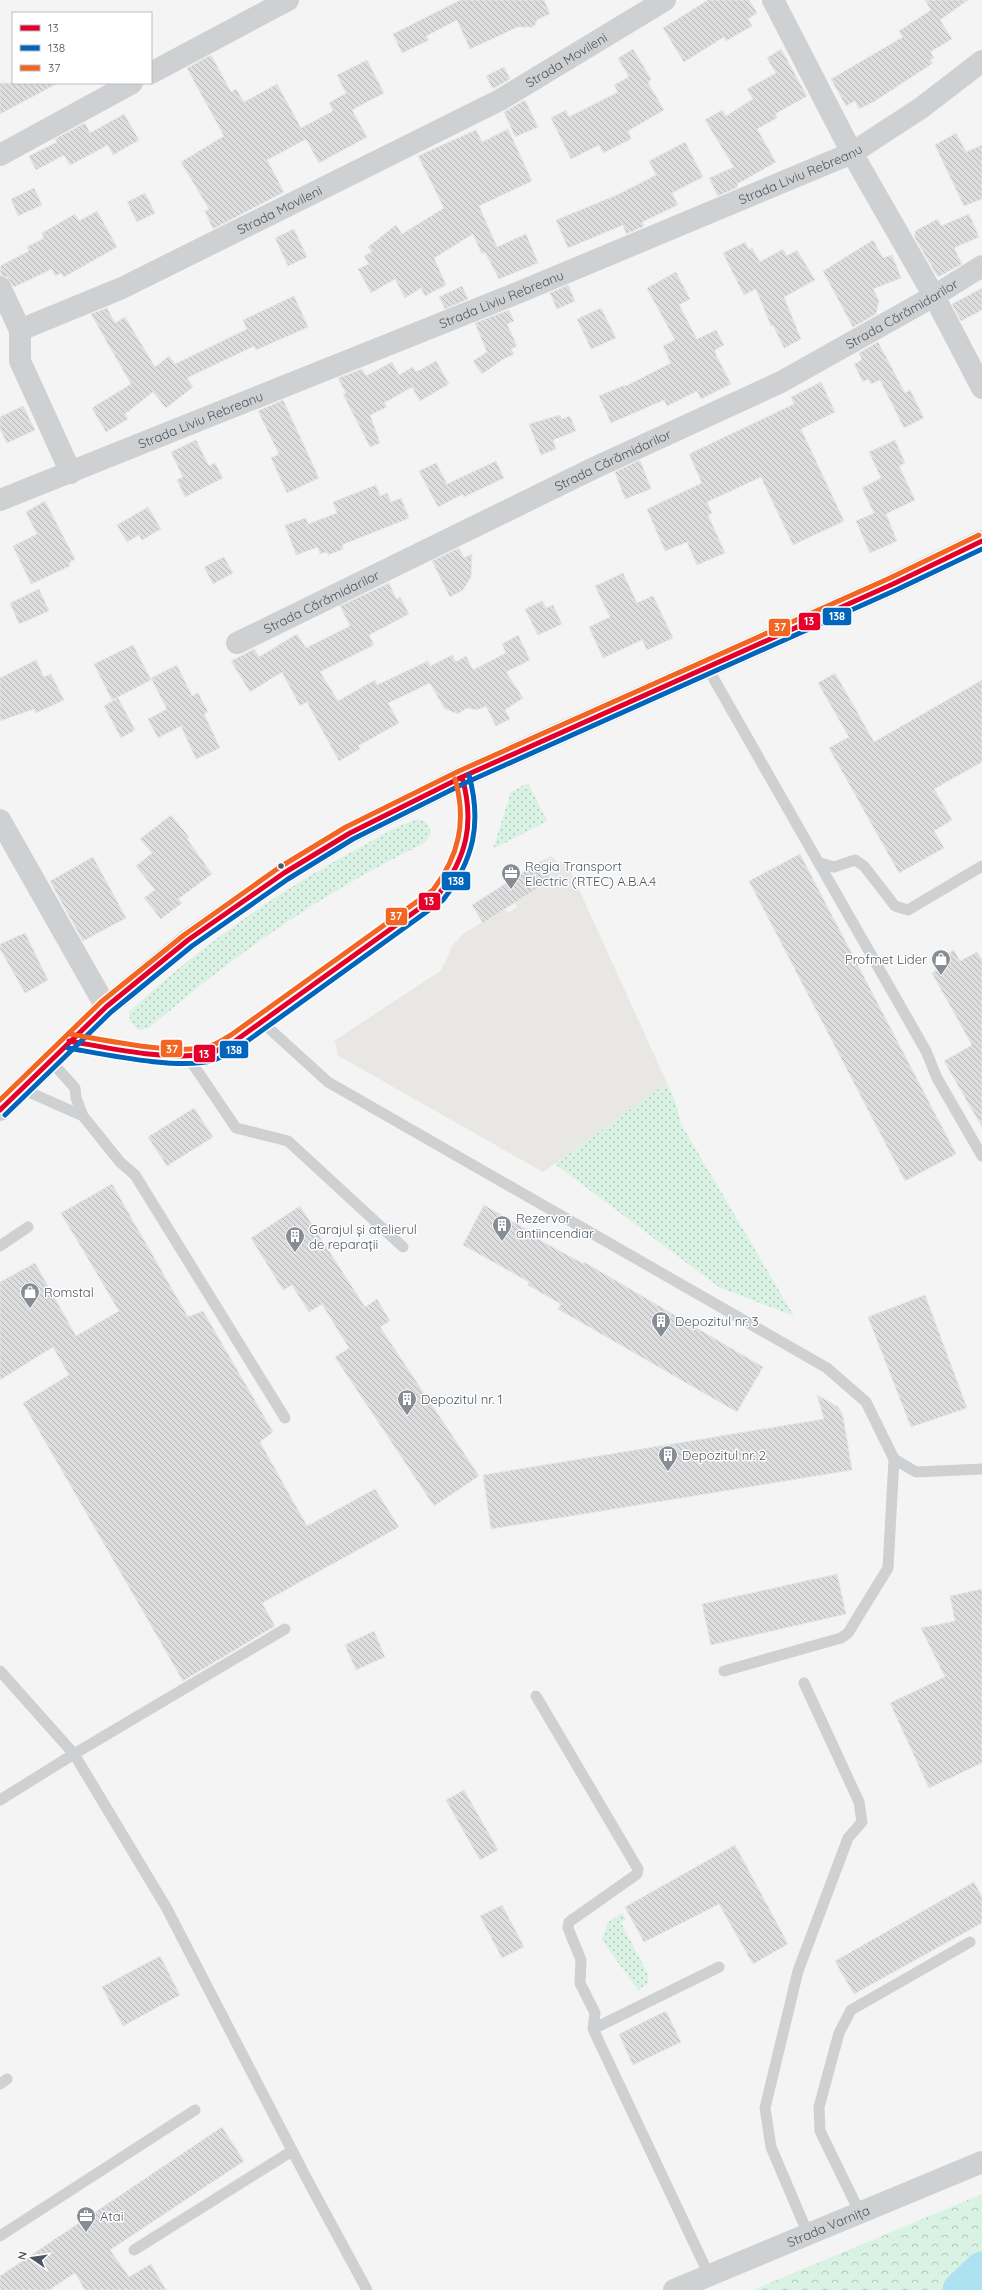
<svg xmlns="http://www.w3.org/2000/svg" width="982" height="2290" viewBox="0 0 982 2290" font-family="Quicksand,sans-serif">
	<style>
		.commercial { fill: #e8e7e3 }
		.grass { fill: url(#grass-dots) }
		.forest { fill: url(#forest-crowns) }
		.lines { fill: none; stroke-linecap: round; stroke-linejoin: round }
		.river { stroke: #aee2f0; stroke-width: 35 }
		.building { fill: url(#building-back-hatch); stroke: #e5e6e7 }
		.service { stroke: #ced0d2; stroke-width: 11 }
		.minor { stroke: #ced0d2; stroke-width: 22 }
		.tertiary { stroke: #ced0d2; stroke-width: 22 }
		.primary { stroke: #caced1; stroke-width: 22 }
		.bus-1-casing { stroke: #fff; stroke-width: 8 }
		.bus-2-casing { stroke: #fff; stroke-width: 8 }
		.bus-3-casing { stroke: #fff; stroke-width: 8 }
		.bus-1 { stroke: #e4002b; stroke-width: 5 }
		.bus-2 { stroke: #0065bd; stroke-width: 5 }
		.bus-3 { stroke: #f26522; stroke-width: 5 }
		.bus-dot { fill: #4a5661; stroke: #fff; stroke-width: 1.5 }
		.labels { text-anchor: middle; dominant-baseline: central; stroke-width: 3; stroke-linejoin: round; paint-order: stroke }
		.street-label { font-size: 13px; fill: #4a5661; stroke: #fff }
		.poi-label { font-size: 13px; fill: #4a5661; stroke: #fff; text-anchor: start }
		.line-badge { stroke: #fff; stroke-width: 1.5 }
		.badge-label { font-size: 11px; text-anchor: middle; font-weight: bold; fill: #fff }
	</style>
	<defs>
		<pattern id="grass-dots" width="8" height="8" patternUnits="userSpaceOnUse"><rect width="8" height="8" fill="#d9f2e3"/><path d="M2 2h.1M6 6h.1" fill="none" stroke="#b2c7bb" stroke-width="1.8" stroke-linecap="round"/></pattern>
		<pattern id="forest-crowns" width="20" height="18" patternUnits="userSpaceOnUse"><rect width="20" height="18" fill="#d9f2e3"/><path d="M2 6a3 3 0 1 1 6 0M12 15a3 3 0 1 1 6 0" fill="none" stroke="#b2c7bb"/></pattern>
		<pattern id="building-back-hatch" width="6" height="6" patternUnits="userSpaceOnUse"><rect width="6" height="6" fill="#ddddde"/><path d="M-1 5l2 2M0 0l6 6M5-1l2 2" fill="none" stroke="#b5b6b7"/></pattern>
	</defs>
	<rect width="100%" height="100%" fill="#f4f4f4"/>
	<!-- commercial -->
	<path class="commercial" d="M 551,856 L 559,863 L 566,861 L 667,1083 L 543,1172 L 337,1055 L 336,1043 L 334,1044 L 334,1041 L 440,971 L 445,963 L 452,946 L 464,933 L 505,909 L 508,913 L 517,907 L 515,902 L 552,879 L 541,861 Z"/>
	<!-- grass -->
	<path class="grass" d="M 528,783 L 547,821 L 493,849 L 511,792 Z
		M 419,819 C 431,822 434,835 424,843 C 322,893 235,954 149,1028 L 138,1030 L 130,1021 L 129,1012 C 198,948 276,892 359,848 C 377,838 398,824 419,819 Z
		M 667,1083 L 676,1104 L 681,1124 L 794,1316 L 719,1287 L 555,1164 Z
		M 622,1913 L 626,1920 L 621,1923 L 649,1976 L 647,1984 L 638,1990 L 602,1940 L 608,1922 Z"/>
	<!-- forest -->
	<path class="forest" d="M 982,2194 L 982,2290 L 753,2290 Z"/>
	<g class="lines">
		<!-- river -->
		<path class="river" d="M 960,2290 L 982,2269"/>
	</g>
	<!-- building -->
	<path class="building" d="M 460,0 L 544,0 L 550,14 L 537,20 L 535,25 L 532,27 L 518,27 L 470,49 L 457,20 L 426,36 L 429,40 L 402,53 L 393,34 Z
		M 708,0 L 749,0 L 757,13 L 748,19 L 752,26 L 726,41 L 724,37 L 684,62 L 663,28 Z
		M 925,0 L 968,0 L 940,20 L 952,39 L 930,52 L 934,58 L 930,60 L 933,63 L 875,101 L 859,109 L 855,101 L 846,106 L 831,79 L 903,37 L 899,31 L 931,10 Z
		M 633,49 L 651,79 L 648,83 L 664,110 L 628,131 L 631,139 L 603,153 L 599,145 L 571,159 L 551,118 L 566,110 L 569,117 L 618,92 L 614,85 L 629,77 L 618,58 Z
		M 781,49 L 807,96 L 775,114 L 777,118 L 757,129 L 776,162 L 737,184 L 738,187 L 718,196 L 709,178 L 734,167 L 705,120 L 722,110 L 726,116 L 753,99 L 747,89 L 776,73 L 767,58 Z
		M 211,55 L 231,92 L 236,89 L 244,102 L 277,84 L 301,128 L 333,111 L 329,103 L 346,93 L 337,75 L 367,60 L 384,93 L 352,110 L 367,137 L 319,163 L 306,139 L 267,160 L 284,192 L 213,229 L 205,211 L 209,209 L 181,162 L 224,136 L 187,68 Z
		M 504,67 L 510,79 L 493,89 L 486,76 Z
		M 0,83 L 58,83 L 0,114 Z
		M 525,100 L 538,127 L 515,137 L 504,112 Z
		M 124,114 L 139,140 L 113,155 L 108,145 L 70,165 L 64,155 L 36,170 L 29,156 L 57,142 L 55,139 L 85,123 L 90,133 Z
		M 508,129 L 532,181 L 479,206 L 497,247 L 526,234 L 538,263 L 499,279 L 485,252 L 482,254 L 473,234 L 434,258 L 446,285 L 425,296 L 421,288 L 405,298 L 395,279 L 371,293 L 358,269 L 369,264 L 364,256 L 372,252 L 368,247 L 396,225 L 402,234 L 444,208 L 418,156 L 476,130 L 482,142 Z
		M 956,133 L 966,152 L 982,145 L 982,199 L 964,206 L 935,145 Z
		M 685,142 L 703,177 L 672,193 L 678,205 L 642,222 L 644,226 L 626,234 L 623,225 L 568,248 L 556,220 L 617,195 L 656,175 L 649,161 Z
		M 34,188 L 42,205 L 18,216 L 11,199 Z
		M 145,193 L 155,213 L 137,222 L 127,202 Z
		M 97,211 L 117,247 L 64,277 L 61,273 L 55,276 L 52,269 L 14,287 L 7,277 L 1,275 L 0,266 L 29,251 L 27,247 L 44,238 L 42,233 L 75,214 L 79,221 Z
		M 969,214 L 979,237 L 954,248 L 962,264 L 938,277 L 915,238 L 915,231 L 938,219 L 941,226 Z
		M 294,229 L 307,257 L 288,266 L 275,238 Z
		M 873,240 L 883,258 L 892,255 L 901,278 L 873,289 L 879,301 L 876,314 L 853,327 L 823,271 Z
		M 745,242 L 749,250 L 752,248 L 760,262 L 783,249 L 787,256 L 797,250 L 815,280 L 784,297 L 801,339 L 784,348 L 773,325 L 771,326 L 756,289 L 744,295 L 723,253 Z
		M 676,272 L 690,299 L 679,305 L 697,339 L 716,330 L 724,345 L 715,350 L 716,355 L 731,384 L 701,399 L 697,391 L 667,406 L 664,400 L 611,423 L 599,396 L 625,385 L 626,386 L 671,363 L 663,346 L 675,340 L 647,288 Z
		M 568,285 L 575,301 L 557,309 L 550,293 Z
		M 462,286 L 468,299 L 445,309 L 439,297 Z
		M 982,288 L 982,310 L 961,321 L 952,304 Z
		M 294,296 L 308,327 L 256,350 L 254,346 L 187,378 L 193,387 L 166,408 L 153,392 L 125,414 L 128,419 L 106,432 L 92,408 L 131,384 L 91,314 L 107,308 L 115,323 L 125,317 L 155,367 L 169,356 L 175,364 L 247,329 L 243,320 Z
		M 601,308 L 616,338 L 591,349 L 577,319 Z
		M 509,310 L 514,321 L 507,324 L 517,346 L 511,349 L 514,354 L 502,360 L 482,374 L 473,361 L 487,352 L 475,323 Z
		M 878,342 L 905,393 L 910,390 L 924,418 L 904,428 L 880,380 L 871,384 L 868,379 L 863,382 L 854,364 L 862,360 L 859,353 Z
		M 436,361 L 449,384 L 420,401 L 412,387 L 384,403 L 387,407 L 370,415 L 380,443 L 370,447 L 343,394 L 346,393 L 338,378 L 362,369 L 366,376 L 392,362 L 399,375 L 413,367 L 416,372 Z
		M 821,382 L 835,412 L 801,429 L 844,521 L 793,545 L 761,477 L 707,502 L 712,513 L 708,515 L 725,553 L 697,565 L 687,542 L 665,551 L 647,509 L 702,483 L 689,454 L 794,404 L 791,397 Z
		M 283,400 L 319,478 L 287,493 L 271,458 L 279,454 L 258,411 Z
		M 23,406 L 35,430 L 7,443 L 0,429 L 0,417 Z
		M 560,415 L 562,419 L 570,416 L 576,431 L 553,440 L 556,449 L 541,455 L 529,424 Z
		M 196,440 L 209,466 L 215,463 L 223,478 L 185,497 L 177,480 L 183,477 L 171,452 Z
		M 895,440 L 905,463 L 899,466 L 915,500 L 886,514 L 897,541 L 870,553 L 856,521 L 874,513 L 862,488 L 881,478 L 869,452 Z
		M 640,460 L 651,489 L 625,499 L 615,472 Z
		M 496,461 L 504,478 L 464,497 L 463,494 L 438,507 L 419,471 L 436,463 L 447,484 Z
		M 376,485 L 380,496 L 387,493 L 391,502 L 401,498 L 409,518 L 342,545 L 343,549 L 328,555 L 327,552 L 320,554 L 318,547 L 296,555 L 285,525 L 306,518 L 308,524 L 337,513 L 333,502 Z
		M 45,501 L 75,559 L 69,563 L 70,566 L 31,584 L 13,546 L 37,534 L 26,512 Z
		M 148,507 L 161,529 L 142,540 L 139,535 L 127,542 L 117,525 Z
		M 459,548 L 464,558 L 472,554 L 471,577 L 463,590 L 450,597 L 432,561 Z
		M 224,557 L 233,573 L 213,584 L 204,567 Z
		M 623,573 L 637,603 L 653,596 L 673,638 L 647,650 L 642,640 L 603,658 L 589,627 L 610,617 L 595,586 Z
		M 389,583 L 396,599 L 400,597 L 409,614 L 369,635 L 374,645 L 320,672 L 338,701 L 375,680 L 377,685 L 428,661 L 430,666 L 452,655 L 456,662 L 466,656 L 473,670 L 506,653 L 502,644 L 518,635 L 530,660 L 506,672 L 523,698 L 505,710 L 510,719 L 496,726 L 486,706 L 477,710 L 467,708 L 458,714 L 444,708 L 430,683 L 388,703 L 399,723 L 358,746 L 360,749 L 339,761 L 307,702 L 300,706 L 282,672 L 250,692 L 231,661 L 254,649 L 259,657 L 297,634 L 306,648 L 350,626 L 340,606 Z
		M 39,589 L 49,611 L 19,624 L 10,603 Z
		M 542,601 L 546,608 L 553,605 L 562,624 L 538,635 L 525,609 Z
		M 133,645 L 151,680 L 112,700 L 94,664 Z
		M 36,660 L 44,677 L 51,674 L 64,700 L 36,713 L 34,709 L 0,721 L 0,678 Z
		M 177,665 L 192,696 L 198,693 L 208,712 L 204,714 L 220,748 L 196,759 L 181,726 L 158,738 L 148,719 L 167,709 L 151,678 Z
		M 835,673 L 874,742 L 982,680 L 982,762 L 934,789 L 952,820 L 934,831 L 944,848 L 899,873 L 829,748 L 849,737 L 818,683 Z
		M 118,698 L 135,730 L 121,738 L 104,706 Z
		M 171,815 L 189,837 L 187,839 L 212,874 L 178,899 L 182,903 L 161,919 L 144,898 L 155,890 L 136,866 L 152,853 L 140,839 Z
		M 800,854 L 956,1154 L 905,1181 L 749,881 Z
		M 93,857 L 126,918 L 83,941 L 50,881 Z
		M 541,861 L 552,879 L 483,923 L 472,905 Z
		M 25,933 L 48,980 L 25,993 L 0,949 L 0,944 Z
		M 954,950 L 960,961 L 977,952 L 982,960 L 982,1127 L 944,1061 L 972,1045 L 932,973 L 937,970 L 933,962 Z
		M 194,1108 L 213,1137 L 167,1166 L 148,1137 Z
		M 112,1184 L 188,1317 L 203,1311 L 273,1432 L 260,1442 L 307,1526 L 375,1489 L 399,1527 L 262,1603 L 275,1626 L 183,1681 L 23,1403 L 69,1375 L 53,1347 L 0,1380 L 0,1282 L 35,1263 L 76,1336 L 119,1311 L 61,1213 Z
		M 484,1205 L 542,1238 L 541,1241 L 584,1264 L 584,1262 L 763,1367 L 737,1412 L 558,1309 L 561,1304 L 528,1285 L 529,1282 L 463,1245 Z
		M 300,1206 L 365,1307 L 377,1299 L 390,1321 L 380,1327 L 479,1476 L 434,1506 L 335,1357 L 349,1348 L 322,1304 L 309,1312 L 292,1285 L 283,1290 L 251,1238 Z
		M 925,1295 L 967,1408 L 911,1427 L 868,1317 Z
		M 817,1395 L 838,1407 L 843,1416 L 852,1470 L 491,1529 L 483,1475 L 824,1419 Z
		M 837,1574 L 846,1614 L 711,1645 L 702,1604 Z
		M 982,1589 L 982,1763 L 929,1788 L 890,1703 L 945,1677 L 921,1628 L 955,1621 L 950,1596 Z
		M 374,1631 L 385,1657 L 356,1670 L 345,1645 Z
		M 464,1790 L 498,1850 L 480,1860 L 446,1800 Z
		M 735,1845 L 788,1944 L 753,1964 L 719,1904 L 644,1942 L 625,1907 Z
		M 974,1882 L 982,1897 L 982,1923 L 854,1994 L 835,1961 Z
		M 502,1905 L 524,1947 L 502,1958 L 480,1916 Z
		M 160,1956 L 180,1995 L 123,2026 L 102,1987 Z
		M 666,2011 L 681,2042 L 633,2065 L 619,2034 Z
		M 222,2127 L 244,2161 L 110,2250 L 129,2277 L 151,2264 L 166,2290 L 85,2290 L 75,2273 L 49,2290 L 0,2290 L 0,2276 Z"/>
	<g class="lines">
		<!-- service -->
		<path class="service" d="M 707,667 L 926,1051 L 937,1078 L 982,1156
			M 820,863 L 834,867 L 855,860 L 864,866 L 895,906 L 908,910 L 982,866
			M 262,1022 L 328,1082 L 827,1368 L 866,1402 L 894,1459 L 916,1472 L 982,1469
			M 70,1041 L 114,1049 L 188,1057 L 212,1053 L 235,1041 L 438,895 C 467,861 477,819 462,777
			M 188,1057 L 236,1128 L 288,1141 L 403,1247
			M 50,1060 L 75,1088 L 76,1098 L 83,1116 L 120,1162 L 135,1175 L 285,1418
			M 22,1089 L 83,1116
			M 0,1246 L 28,1227
			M 0,1671 L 74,1754 L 285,1629
			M 724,1671 L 841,1638 L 848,1633 L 888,1568 L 894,1459
			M 804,1683 L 859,1802 L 862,1822 L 848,1838 L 798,1971 L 765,2108 L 771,2147 L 808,2234
			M 536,1696 L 638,1869 L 637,1874 L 569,1922 L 568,1928 L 581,1960 L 580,1983 L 595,2013 L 593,2029 L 709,2275
			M 0,1800 L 74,1754 L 166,1907 L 309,2183 L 367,2290
			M 593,2029 L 719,1967
			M 0,2084 L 7,2079
			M 860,2213 L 820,2131 L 819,2107 L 839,2033 L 851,2010 L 970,1942
			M 0,2236 L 195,2110
			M 134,2250 L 292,2151"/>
		<!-- minor -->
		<g class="minor">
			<path d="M 773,0 L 852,153 L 934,296 L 982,388"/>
			<path d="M 151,73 L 288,0"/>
			<path d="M 0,155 L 132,83"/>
			<path d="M 0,287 L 20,330 L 20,361 L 71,473"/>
			<path id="s1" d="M 20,330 L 122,288 L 500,100 L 665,0"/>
			<path id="s2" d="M 0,500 L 522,291 L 852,153 L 921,108 L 982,61"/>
			<path id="s3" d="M 237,643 L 594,468 L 781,382 L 934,296 L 982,266"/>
		</g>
		<!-- tertiary -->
		<g class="tertiary">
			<path d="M 0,820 L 106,1007"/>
			<path id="s4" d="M 674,2290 L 982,2162"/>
		</g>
		<!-- primary -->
		<path class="primary" d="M 0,1110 L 106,1007 L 188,940 L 284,873 L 350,833 L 462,777 L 893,584 L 982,541"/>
		<defs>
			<path id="bus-1" d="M 69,1041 C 110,1048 170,1062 210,1053 C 219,1051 227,1045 235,1041 L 438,895 C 467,857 475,823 462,777
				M 0,1110 L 106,1007 L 188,940 L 284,873 L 350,833 L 462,777 L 893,584 L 982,541"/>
			<path id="bus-2" d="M 68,1048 C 103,1054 182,1071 214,1060 C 223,1057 231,1051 239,1047 L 443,900 C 474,860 482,823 469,775
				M 5,1115 L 111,1012 L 192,946 L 288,879 L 353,839 L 465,783 L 896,590 L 982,549"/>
			<path id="bus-3" d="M 70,1034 C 103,1040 179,1056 210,1046 C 217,1044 224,1039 231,1035 L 433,890 C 459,856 467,821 455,779
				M 0,1100 L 101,1002 L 184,935 L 280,867 L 346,827 L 459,771 L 890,578 L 979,535"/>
		</defs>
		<!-- bus-1 casing -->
		<use href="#bus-1" class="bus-1-casing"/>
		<!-- bus-2 casing -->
		<use href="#bus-2" class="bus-2-casing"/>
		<!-- bus-3 casing -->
		<use href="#bus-3" class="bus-3-casing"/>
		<!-- bus-1 -->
		<use href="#bus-1" class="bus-1"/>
		<!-- bus-2 -->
		<use href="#bus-2" class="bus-2"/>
		<!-- bus-3 -->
		<use href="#bus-3" class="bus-3"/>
	</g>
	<!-- icons -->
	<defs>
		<symbol id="office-pin" viewBox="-11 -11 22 30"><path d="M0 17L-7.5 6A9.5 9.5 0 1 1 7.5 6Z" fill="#868d94" stroke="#fff"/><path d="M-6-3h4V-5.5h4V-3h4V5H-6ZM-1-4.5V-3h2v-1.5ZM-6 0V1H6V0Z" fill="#fff"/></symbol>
		<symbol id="shop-pin" viewBox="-11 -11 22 30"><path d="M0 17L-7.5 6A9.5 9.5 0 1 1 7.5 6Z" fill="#868d94" stroke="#fff"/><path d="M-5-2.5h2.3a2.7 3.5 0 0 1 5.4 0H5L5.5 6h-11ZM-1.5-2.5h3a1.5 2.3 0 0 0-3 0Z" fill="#fff"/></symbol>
		<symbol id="building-pin" viewBox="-11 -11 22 30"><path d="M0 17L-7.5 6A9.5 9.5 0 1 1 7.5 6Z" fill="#868d94" stroke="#fff"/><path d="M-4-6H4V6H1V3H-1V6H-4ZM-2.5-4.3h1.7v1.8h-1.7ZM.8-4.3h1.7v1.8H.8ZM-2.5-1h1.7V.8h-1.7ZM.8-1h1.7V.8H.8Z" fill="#fff"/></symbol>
	</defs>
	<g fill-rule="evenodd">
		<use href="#office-pin" x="500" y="862" width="22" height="30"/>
		<use href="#shop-pin" x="930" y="948" width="22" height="30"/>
		<use href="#building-pin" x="491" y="1214" width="22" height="30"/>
		<use href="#building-pin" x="284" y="1225" width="22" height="30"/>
		<use href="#shop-pin" x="19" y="1281" width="22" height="30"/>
		<use href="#building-pin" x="650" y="1310" width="22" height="30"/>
		<use href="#building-pin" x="396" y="1388" width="22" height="30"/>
		<use href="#building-pin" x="657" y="1444" width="22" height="30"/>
		<use href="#office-pin" x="75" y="2205" width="22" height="30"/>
	</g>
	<!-- markers -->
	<circle class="bus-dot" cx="281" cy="866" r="3.5"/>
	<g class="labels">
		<!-- street labels -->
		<g class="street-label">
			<text stroke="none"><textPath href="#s1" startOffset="610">Strada Movileni</textPath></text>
			<text stroke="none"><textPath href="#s2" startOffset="864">Strada Liviu Rebreanu</textPath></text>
			<text stroke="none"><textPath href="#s1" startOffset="286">Strada Movileni</textPath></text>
			<text stroke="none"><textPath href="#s2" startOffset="540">Strada Liviu Rebreanu</textPath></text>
			<text stroke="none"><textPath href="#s3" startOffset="742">Strada Cărămidarilor</textPath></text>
			<text stroke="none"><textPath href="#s2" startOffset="216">Strada Liviu Rebreanu</textPath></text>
			<text stroke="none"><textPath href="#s3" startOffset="418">Strada Cărămidarilor</textPath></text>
			<text stroke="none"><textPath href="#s3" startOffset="94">Strada Cărămidarilor</textPath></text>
			<text stroke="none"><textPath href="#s4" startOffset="167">Strada Varnița</textPath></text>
		</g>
		<!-- poi labels -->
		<g class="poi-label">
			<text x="525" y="866">Regia Transport<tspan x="525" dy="15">Electric (RTEC) A.B.A.4</tspan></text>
			<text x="927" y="959" text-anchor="end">Profmet Lider</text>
			<text x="516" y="1218">Rezervor<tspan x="516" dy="15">antiincendiar</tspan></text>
			<text x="309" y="1229">Garajul și atelierul<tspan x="309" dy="15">de reparații</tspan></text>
			<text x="44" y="1292">Romstal</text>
			<text x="675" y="1321">Depozitul nr. 3</text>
			<text x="421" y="1399">Depozitul nr. 1</text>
			<text x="682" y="1455">Depozitul nr. 2</text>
			<text x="100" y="2216">Atai</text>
		</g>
	</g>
	<g class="line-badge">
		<rect x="822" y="607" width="30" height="19" rx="4" fill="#0065bd"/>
		<rect x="798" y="612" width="23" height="19" rx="4" fill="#e4002b"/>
		<rect x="768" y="618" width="23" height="19" rx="4" fill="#f26522"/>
		<rect x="441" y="871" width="30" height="20" rx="4" fill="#0065bd"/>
		<rect x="418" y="892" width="23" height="19" rx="4" fill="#e4002b"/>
		<rect x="385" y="907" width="23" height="19" rx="4" fill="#f26522"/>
		<rect x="160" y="1039" width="23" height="19" rx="4" fill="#f26522"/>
		<rect x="219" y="1040" width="30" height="19" rx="4" fill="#0065bd"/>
		<rect x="193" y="1044" width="23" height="19" rx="4" fill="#e4002b"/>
	</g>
	<g class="badge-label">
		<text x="837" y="620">138</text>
		<text x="809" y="625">13</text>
		<text x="780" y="631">37</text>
		<text x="456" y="885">138</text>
		<text x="429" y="905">13</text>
		<text x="396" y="920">37</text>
		<text x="172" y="1053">37</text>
		<text x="234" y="1054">138</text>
		<text x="204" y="1058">13</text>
	</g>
	<!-- legend -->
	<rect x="12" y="12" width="140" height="72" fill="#ffffff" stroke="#b7bbc0"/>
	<rect x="20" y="25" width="20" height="6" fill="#e4002b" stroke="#b7bbc0"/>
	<text x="48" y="32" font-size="12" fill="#4a5661">13</text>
	<rect x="20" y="45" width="20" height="6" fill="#0065bd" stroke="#b7bbc0"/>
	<text x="48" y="52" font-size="12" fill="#4a5661">138</text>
	<rect x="20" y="65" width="20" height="6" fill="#f26522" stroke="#b7bbc0"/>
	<text x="48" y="72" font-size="12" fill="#4a5661">37</text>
	<!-- north arrow -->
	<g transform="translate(32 2258) rotate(283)" stroke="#ffffff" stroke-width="3" paint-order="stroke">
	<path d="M0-3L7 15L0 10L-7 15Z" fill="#4a5661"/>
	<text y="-6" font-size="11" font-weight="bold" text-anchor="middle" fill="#4a5661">N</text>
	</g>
</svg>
